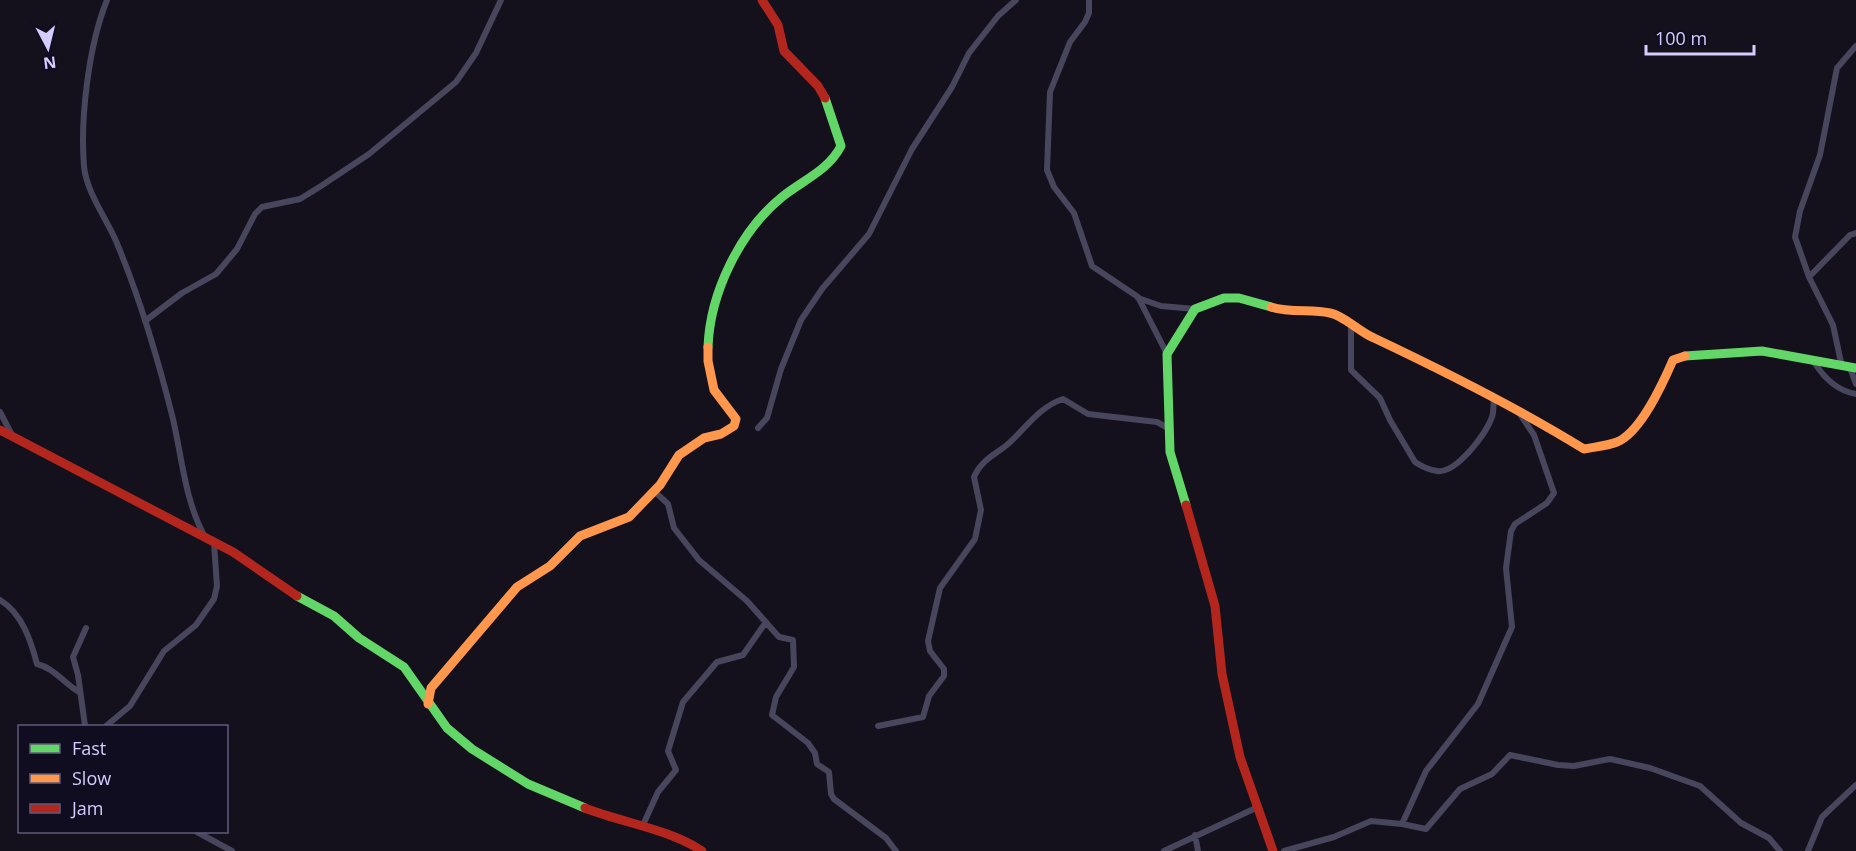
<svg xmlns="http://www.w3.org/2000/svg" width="1856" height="851" viewBox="0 0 1856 851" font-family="'Open Sans',sans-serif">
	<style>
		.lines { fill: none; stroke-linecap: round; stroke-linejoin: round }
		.street { stroke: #48465d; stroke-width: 6 }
		.fast { stroke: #63d668; stroke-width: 9 }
		.slow { stroke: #ff974d; stroke-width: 9 }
		.jam { stroke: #b3261e; stroke-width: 9 }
	</style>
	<rect width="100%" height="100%" fill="#14111c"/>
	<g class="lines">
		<!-- street -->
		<path class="street" d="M 107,0 C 89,44 80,118 84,166 C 86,191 106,218 116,241 C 140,298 158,359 173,419 C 182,458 185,501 205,537
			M 1089,0 L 1089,13 L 1085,22 L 1070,42 L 1050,92 L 1047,170 L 1054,187 L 1074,213 L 1092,266 L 1138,297 L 1167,354
			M 1809,277 L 1850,235 L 1856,233
			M 1138,298 L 1161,306 L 1195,309
			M 145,321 L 182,293 L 216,274 L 237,249 L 255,214 L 262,207 L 300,199 L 321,186 L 369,154 L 456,82 L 476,53 L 501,0
			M 1351,323 L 1351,370 L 1380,398 L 1390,420 L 1415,462 C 1421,466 1430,470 1437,471 C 1456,474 1486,434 1492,417 C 1494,412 1493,405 1494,399
			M 1814,362 C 1824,378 1837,391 1856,394
			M 1842,367 L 1833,325 L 1809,277 L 1795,237 L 1800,211 L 1820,155 L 1837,68 L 1856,46
			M 1850,368 L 1856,384
			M 0,412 L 12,435
			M 758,428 L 767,418 L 781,369 L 801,320 L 822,289 L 869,234 L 912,149 L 952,87 L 969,53 L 998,16 L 1016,0
			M 654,491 L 668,504 L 674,528 L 699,560 L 747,601 L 779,637 L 793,640 L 794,667 L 776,697 L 772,715 L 808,743 L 815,753 L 817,764 L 829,772 L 831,794 L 834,799 L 886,838 L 896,851
			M 0,600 C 22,613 31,641 37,664 C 54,668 64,683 79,692
			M 85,726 L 78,675 L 73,657 L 86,628
			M 106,726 L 130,706 L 164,651 L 196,625 L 214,599 L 217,586 L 214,543
			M 878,726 L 923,717 L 929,696 L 944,676 L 944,669 L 930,651 L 928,641 L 940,588 L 975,539 L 981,510 L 974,477 C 981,460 995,455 1008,444 C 1026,428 1039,407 1063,399 L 1088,414 L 1157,422 L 1168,428
			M 1402,824 L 1426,771 L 1478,704 L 1512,627 L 1506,568 L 1511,531 L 1515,524 L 1547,503 L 1554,493 L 1534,435 L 1518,411
			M 642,827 L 658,792 L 676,770 L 668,751 L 683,702 L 717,662 L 743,655 L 766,622
			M 197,832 L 232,851
			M 1195,835 L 1198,851
			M 1164,851 L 1258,807
			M 1284,851 L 1334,837 L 1371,821 L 1402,824 L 1426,829 L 1460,789 L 1492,774 L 1510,755 L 1558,765 L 1574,766 L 1610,759 L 1650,768 L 1700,786 L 1741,823 L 1769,838 L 1780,851
			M 1808,851 L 1822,817 L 1856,785"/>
		<!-- fast -->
		<path class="fast" d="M 708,347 C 710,293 740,231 782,197 C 803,180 828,171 841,146 L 825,98
			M 1685,356 L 1762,351 L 1856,368
			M 1186,505 L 1170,452 L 1167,354 L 1195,309 L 1224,298 L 1239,298 L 1271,307
			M 297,596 L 334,616 L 359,638 L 404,667 L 447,728 L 472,749 L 528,784 L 585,808"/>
		<!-- slow -->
		<path class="slow" d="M 1271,307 C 1291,313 1311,309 1330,313 C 1345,316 1359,332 1374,338 C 1446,372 1516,407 1584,449 C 1594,447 1607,446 1617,442 C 1641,432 1663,383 1673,360 L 1685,356
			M 428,704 L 431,688 L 517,587 L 550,566 L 580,536 L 629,517 L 660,485 L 679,455 L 704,438 L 721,434 L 734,426 L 736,419 L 714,390 L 708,361 L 708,347"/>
		<!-- jam -->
		<path class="jam" d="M 762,0 L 778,25 L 784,51 L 818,86 L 825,98
			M 0,430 L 233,552 L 297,596
			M 1186,505 L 1215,606 L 1222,674 L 1240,757 L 1273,851
			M 585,808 C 623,823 669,829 702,851"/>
	</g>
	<!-- legend -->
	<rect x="18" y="725" width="210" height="108" fill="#110d20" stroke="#5f5a79" stroke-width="1.5"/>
	<rect x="30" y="744" width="30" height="9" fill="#63d668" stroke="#5f5a79" stroke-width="1.5"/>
	<text x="72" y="755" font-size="18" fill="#d5cdfe">Fast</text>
	<rect x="30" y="774" width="30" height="9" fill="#ff974d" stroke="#5f5a79" stroke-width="1.5"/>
	<text x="72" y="785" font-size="18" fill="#d5cdfe">Slow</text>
	<rect x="30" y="804" width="30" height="9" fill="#b3261e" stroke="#5f5a79" stroke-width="1.5"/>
	<text x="72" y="815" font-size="18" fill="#d5cdfe">Jam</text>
	<!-- north arrow -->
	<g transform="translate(48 48) rotate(173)" stroke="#110d20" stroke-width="4.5" paint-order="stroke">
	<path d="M0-4.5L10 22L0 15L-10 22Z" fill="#d5cdfe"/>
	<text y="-9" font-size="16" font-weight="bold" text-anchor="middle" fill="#d5cdfe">N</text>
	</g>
	<!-- scale -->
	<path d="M1646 45v9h108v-9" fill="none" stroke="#d5cdfe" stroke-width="3"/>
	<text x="1655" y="45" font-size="18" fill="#d5cdfe" stroke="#110d20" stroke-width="4.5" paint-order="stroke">100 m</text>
</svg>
